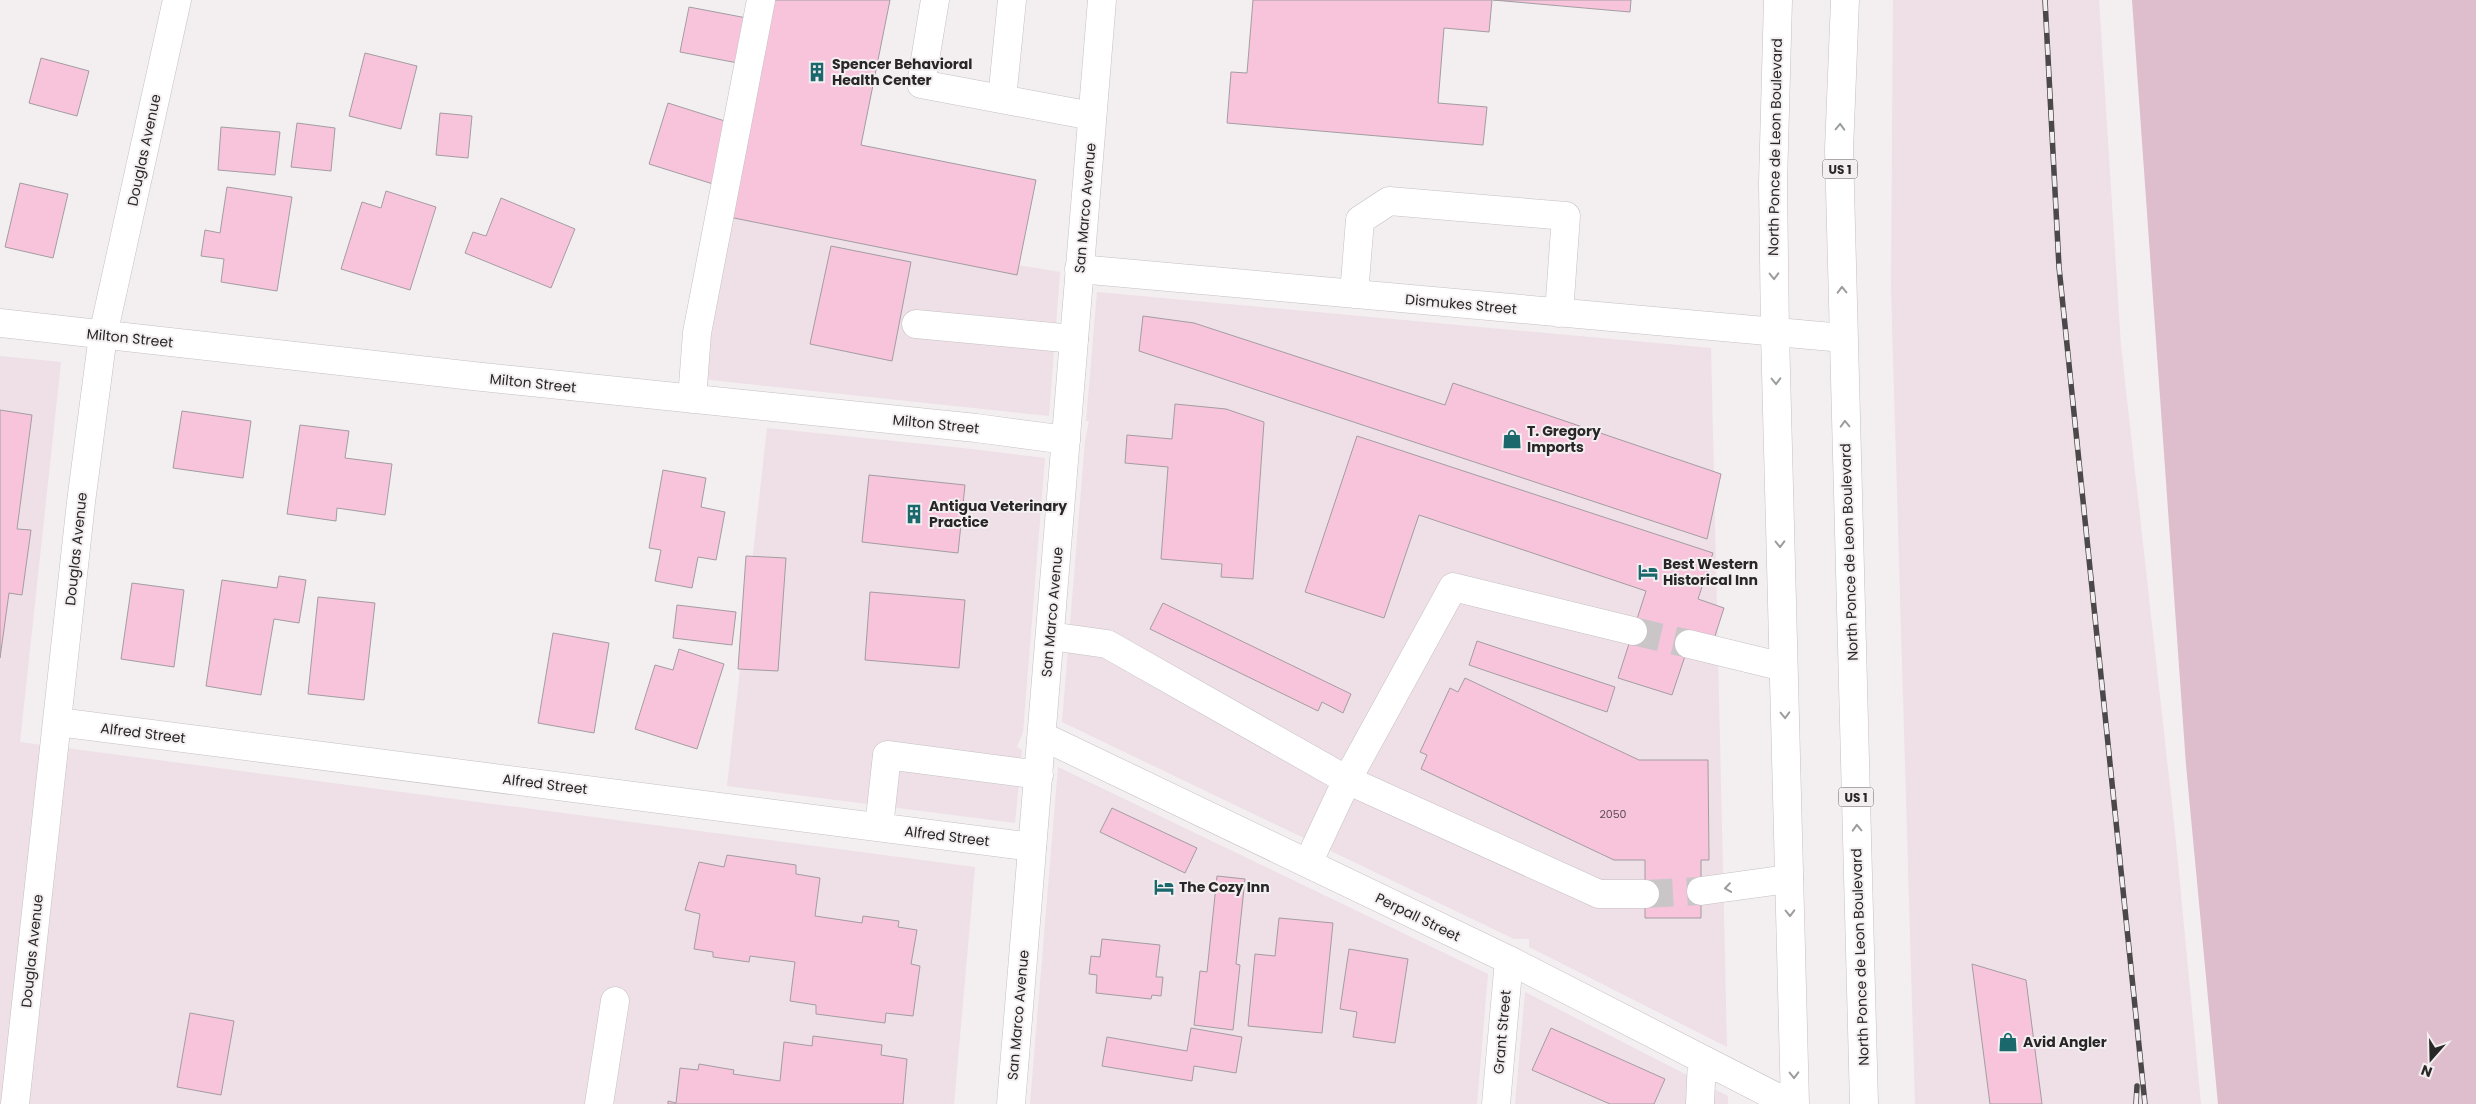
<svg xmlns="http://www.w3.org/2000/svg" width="2476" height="1104" viewBox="0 0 2476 1104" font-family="Poppins,sans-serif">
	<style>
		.built { fill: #eee0e6 }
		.green { fill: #debdcc }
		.building { fill: #f8c4dc; stroke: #a29da0 }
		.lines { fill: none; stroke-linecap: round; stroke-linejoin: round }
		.minor-tunnel { stroke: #cac6c8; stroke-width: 28; stroke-dasharray: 28 14; stroke-linecap: butt }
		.minor-casing { stroke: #c5c0c2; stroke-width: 29 }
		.major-casing { stroke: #c5c0c2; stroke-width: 29 }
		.highway-casing { stroke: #c5c0c2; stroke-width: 29 }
		.minor { stroke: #fff; stroke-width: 28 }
		.major { stroke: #fff; stroke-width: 28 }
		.highway { stroke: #fff; stroke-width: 28 }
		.rail-casing { stroke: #4a4849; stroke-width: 5.5 }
		.rail { stroke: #f3eef0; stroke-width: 4; stroke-dasharray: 11; stroke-linecap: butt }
		.oneway { stroke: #9e9d9e }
		.labels { text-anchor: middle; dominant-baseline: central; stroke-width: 4; stroke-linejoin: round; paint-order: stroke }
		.number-label { font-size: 11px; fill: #5c4e54 }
		.shield { fill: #f3eef0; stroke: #656263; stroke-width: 1 }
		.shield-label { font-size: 12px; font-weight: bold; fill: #282627 }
		.poi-label { font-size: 14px; font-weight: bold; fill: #282627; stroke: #f3eef0; text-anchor: start }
		.street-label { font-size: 14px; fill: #282627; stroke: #f3eef0 }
	</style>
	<rect width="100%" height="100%" fill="#f3eef0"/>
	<!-- built -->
	<path class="built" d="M 1893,0 L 2099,0 L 2121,346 L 2175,832 L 2201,1104 L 1915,1104 L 1891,289 Z
		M 712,214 L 1060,272 L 1049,416 L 683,377 Z
		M 1097,292 L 1711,348 L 1727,1047 L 1529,947 L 1529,939 L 1514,939 L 1062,722 L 1085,441 L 1089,421 L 1086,421 Z
		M 0,356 L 61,362 L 20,742 L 975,867 L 954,1104 L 0,1104 Z
		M 767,428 L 972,449 L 1045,458 L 1023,732 L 1017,747 L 1022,750 L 1015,823 L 727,786 Z
		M 1058,767 L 1488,974 L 1477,1104 L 1030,1104 Z
		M 1525,992 L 1728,1096 L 1728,1104 L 1515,1104 Z"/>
	<!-- green -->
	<path class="green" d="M 2132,0 L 2476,0 L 2476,1104 L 2218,1104 L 2186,765 Z"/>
	<!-- building -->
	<path class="building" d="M 773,0 L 890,0 L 861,145 L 1036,180 L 1017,275 L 729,217 Z
		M 1253,0 L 1492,0 L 1489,32 L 1444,28 L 1438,103 L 1487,107 L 1483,145 L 1227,123 L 1231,72 L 1247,73 Z
		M 1493,0 L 1631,0 L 1630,12 Z
		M 689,7 L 752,19 L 743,64 L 680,52 Z
		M 365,53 L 417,66 L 401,129 L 349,116 Z
		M 41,58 L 89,71 L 77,116 L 29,103 Z
		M 668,103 L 731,123 L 713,184 L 649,164 Z
		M 440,113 L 472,116 L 468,158 L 436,155 Z
		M 297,123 L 335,128 L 331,171 L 291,167 Z
		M 221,127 L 280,132 L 275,175 L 218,170 Z
		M 20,183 L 68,194 L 53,258 L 5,247 Z
		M 227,187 L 292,197 L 277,291 L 221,282 L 224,259 L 201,256 L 205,230 L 220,233 Z
		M 386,191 L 436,207 L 410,290 L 341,269 L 362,202 L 381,208 Z
		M 501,198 L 575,229 L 551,288 L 465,253 L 473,232 L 486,236 Z
		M 831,246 L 911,262 L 892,361 L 810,344 Z
		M 1143,316 L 1194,323 L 1445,405 L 1453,383 L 1721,474 L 1707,539 L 1139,351 Z
		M 1175,404 L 1226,409 L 1264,422 L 1253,579 L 1221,577 L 1222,564 L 1161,559 L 1168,467 L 1125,463 L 1127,435 L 1172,439 Z
		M 0,410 L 32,415 L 17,529 L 31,530 L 22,595 L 9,593 L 0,658 Z
		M 182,411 L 251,421 L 243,478 L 173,468 Z
		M 300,425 L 349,431 L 345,458 L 392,464 L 385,515 L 337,508 L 336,521 L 287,514 Z
		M 1357,436 L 1713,553 L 1698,599 L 1724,608 L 1714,639 L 1689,644 L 1672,695 L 1618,678 L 1646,591 L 1419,515 L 1384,618 L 1305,592 Z
		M 663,470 L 706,478 L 701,507 L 725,512 L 716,560 L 698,557 L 692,588 L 655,581 L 661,550 L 649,548 Z
		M 869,475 L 965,485 L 958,553 L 862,542 Z
		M 746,556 L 786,558 L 778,671 L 738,669 Z
		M 279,576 L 306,580 L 299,623 L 274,619 L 261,695 L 206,686 L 222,580 L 277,588 Z
		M 132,583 L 184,590 L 174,667 L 121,659 Z
		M 870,592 L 965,600 L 959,668 L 865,660 Z
		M 318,597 L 375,603 L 364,700 L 308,694 Z
		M 1163,603 L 1351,694 L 1343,713 L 1322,702 L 1318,711 L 1150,629 Z
		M 677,605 L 736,612 L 732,645 L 673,638 Z
		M 553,633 L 609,643 L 594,733 L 538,723 Z
		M 1477,641 L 1615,687 L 1607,712 L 1469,665 Z
		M 679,649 L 724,664 L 697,749 L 635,729 L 655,665 L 673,670 Z
		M 1465,678 L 1639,760 L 1708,760 L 1709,860 L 1701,860 L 1701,918 L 1645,918 L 1645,860 L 1614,860 L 1421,769 L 1427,755 L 1420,752 L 1450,688 L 1458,692 Z
		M 1112,808 L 1197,848 L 1185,873 L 1100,832 Z
		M 727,855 L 796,865 L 796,874 L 820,878 L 815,916 L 862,923 L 863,916 L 899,921 L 898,927 L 917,930 L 911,964 L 920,966 L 913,1016 L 886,1013 L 885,1023 L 816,1014 L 816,1005 L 790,1001 L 795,962 L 750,956 L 749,962 L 713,957 L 713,952 L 694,949 L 700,914 L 685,910 L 699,862 L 724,867 Z
		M 1217,876 L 1245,879 L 1236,964 L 1240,965 L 1233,1030 L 1194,1025 L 1200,971 L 1207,972 Z
		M 1279,918 L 1333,923 L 1322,1033 L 1248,1026 L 1255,954 L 1275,956 Z
		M 1102,939 L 1160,945 L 1156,977 L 1163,977 L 1161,996 L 1152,995 L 1151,999 L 1096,993 L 1097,975 L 1089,974 L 1091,956 L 1100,957 Z
		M 1349,949 L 1408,959 L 1395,1043 L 1353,1037 L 1357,1012 L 1340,1009 Z
		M 1972,964 L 2026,980 L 2042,1104 L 1990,1104 Z
		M 190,1013 L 234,1021 L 221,1095 L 177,1087 Z
		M 1191,1028 L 1242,1037 L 1236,1073 L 1194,1066 L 1192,1081 L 1102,1066 L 1107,1037 L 1187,1051 Z
		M 1551,1028 L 1665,1079 L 1654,1104 L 1610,1104 L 1532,1070 Z
		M 813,1036 L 882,1045 L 881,1055 L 907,1059 L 903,1104 L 668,1104 L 668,1101 L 676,1103 L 680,1068 L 698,1070 L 699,1064 L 734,1070 L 733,1074 L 780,1081 L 784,1042 L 812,1046 Z"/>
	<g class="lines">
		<!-- minor-tunnel -->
		<path class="minor-tunnel" d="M 1633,631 L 1689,644
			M 1645,894 L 1701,891"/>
		<defs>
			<path id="minor" d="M 935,0 L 921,84 L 1092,116
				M 1002,99 L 1012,0
				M 1079,269 L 1843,338
				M 1354,294 L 1360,220 L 1389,201 L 1566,216 L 1559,313
				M 0,323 L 473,376 L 976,428 L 1066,440
				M 916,324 L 1074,339
				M 692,399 L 697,333 L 761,0
				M 1633,631 L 1453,587 L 1347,780 L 1599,894 L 1645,894
				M 1050,636 L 1107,644 L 1347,780 L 1308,863
				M 1689,644 L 1783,667
				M 58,722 L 1032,847
				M 1042,736 L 1509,960 L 1790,1104
				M 879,827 L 887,755 L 1039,775
				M 1701,891 L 1789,879
				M 15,1104 L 81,502 L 103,335 L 177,0
				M 599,1104 L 615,1001
				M 1496,1104 L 1509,960
				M 1700,1104 L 1702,1059"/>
			<path id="major" d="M 1011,1104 L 1102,0"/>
			<path id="highway" d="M 1778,0 L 1773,183 L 1775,333 L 1795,1104
				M 1845,0 L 1839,150 L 1864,1104"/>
		</defs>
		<!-- minor casing -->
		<use href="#minor" class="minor-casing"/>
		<!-- major casing -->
		<use href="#major" class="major-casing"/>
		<!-- highway casing -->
		<use href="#highway" class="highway-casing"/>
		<!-- minor -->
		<use href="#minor" class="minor"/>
		<!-- major -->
		<use href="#major" class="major"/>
		<!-- highway -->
		<use href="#highway" class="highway"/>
		<defs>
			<path id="rail" d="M 2045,0 L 2059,267 L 2145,1104
				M 2136,1104 L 2137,1086"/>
		</defs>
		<!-- rail casing -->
		<use href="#rail" class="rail-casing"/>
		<!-- rail -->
		<use href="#rail" class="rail"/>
	</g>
	<!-- one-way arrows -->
	<defs><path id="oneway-chevron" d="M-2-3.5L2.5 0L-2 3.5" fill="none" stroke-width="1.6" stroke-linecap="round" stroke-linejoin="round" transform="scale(1.25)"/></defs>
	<g class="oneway">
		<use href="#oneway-chevron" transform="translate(1840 127) rotate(-88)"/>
		<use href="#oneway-chevron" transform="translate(1774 276) rotate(89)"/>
		<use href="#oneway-chevron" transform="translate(1842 290) rotate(-91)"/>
		<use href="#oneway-chevron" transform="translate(1776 381) rotate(89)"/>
		<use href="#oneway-chevron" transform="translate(1845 424) rotate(-92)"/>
		<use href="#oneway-chevron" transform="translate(1780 544) rotate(89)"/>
		<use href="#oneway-chevron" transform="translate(1785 715) rotate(88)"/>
		<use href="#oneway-chevron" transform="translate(1857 828) rotate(-92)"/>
		<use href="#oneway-chevron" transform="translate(1728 888) rotate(172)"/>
		<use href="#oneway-chevron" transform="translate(1790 913) rotate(89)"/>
		<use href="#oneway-chevron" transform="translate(1794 1075) rotate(89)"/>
	</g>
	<!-- icons -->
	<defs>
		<symbol id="building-bare" viewBox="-9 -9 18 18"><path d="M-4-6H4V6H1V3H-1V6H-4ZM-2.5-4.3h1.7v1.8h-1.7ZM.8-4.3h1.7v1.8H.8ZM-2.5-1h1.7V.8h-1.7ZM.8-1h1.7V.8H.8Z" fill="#1b686c" stroke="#f3eef0" stroke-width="2.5" paint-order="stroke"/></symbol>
		<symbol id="shop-bare" viewBox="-9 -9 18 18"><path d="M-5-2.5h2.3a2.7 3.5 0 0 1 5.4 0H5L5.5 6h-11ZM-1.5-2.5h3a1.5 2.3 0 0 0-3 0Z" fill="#1b686c" stroke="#f3eef0" stroke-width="2.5" paint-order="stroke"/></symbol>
		<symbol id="hotel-bare" viewBox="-9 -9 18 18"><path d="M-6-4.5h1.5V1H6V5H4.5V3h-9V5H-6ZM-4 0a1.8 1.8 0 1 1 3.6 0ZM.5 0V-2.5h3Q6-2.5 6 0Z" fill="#1b686c" stroke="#f3eef0" stroke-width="2.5" paint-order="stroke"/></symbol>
	</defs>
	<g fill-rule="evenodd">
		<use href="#building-bare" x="803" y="58" width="28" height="28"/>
		<use href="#shop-bare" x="1498" y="425" width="28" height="28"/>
		<use href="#building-bare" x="900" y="500" width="28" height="28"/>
		<use href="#hotel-bare" x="1634" y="558" width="28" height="28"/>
		<use href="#hotel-bare" x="1150" y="873" width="28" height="28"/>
		<use href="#shop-bare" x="1994" y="1028" width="28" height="28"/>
	</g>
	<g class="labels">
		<!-- number labels -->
		<g class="number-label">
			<text x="1613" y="814">2050</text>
		</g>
		<!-- shield labels -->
		<g class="shield">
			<rect x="1822.5" y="159.5" width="35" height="19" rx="4"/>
			<rect x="1838.5" y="787.5" width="35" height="19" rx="4"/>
		</g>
		<g class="shield-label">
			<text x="1840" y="169">US 1</text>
			<text x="1856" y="797">US 1</text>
		</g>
		<!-- poi labels -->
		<g class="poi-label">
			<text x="832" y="64">Spencer Behavioral<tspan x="832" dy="16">Health Center</tspan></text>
			<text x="1527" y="431">T. Gregory<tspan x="1527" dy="16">Imports</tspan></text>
			<text x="929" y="506">Antigua Veterinary<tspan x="929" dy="16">Practice</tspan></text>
			<text x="1663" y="564">Best Western<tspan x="1663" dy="16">Historical Inn</tspan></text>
			<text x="1179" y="887">The Cozy Inn</text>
			<text x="2023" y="1042">Avid Angler</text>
		</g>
		<!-- street labels -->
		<g class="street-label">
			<text transform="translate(1775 147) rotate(-89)">North Ponce de Leon Boulevard</text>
			<text transform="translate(144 150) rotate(-78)">Douglas Avenue</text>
			<text transform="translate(1085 208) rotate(-85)">San Marco Avenue</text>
			<text transform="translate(1461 304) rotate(5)">Dismukes Street</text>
			<text transform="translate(130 338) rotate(6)">Milton Street</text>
			<text transform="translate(533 383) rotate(6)">Milton Street</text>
			<text transform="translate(936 424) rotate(6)">Milton Street</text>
			<text transform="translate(76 549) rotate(-84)">Douglas Avenue</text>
			<text transform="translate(1849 552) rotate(-92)">North Ponce de Leon Boulevard</text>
			<text transform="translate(1052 612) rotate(-85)">San Marco Avenue</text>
			<text transform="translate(143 733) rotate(7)">Alfred Street</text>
			<text transform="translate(545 784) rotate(7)">Alfred Street</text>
			<text transform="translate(947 836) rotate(7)">Alfred Street</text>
			<text transform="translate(1418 917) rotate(26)">Perpall Street</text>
			<text transform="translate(32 951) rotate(-84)">Douglas Avenue</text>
			<text transform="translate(1860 957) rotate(-92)">North Ponce de Leon Boulevard</text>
			<text transform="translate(1018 1015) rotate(-85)">San Marco Avenue</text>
			<text transform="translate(1502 1032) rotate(-85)">Grant Street</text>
		</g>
	</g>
	<!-- north arrow -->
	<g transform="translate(2431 1059) rotate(200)" stroke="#f3eef0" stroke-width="4" paint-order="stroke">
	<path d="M0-4L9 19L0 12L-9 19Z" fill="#282627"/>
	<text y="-8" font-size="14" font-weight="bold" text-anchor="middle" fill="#282627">N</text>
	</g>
</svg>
